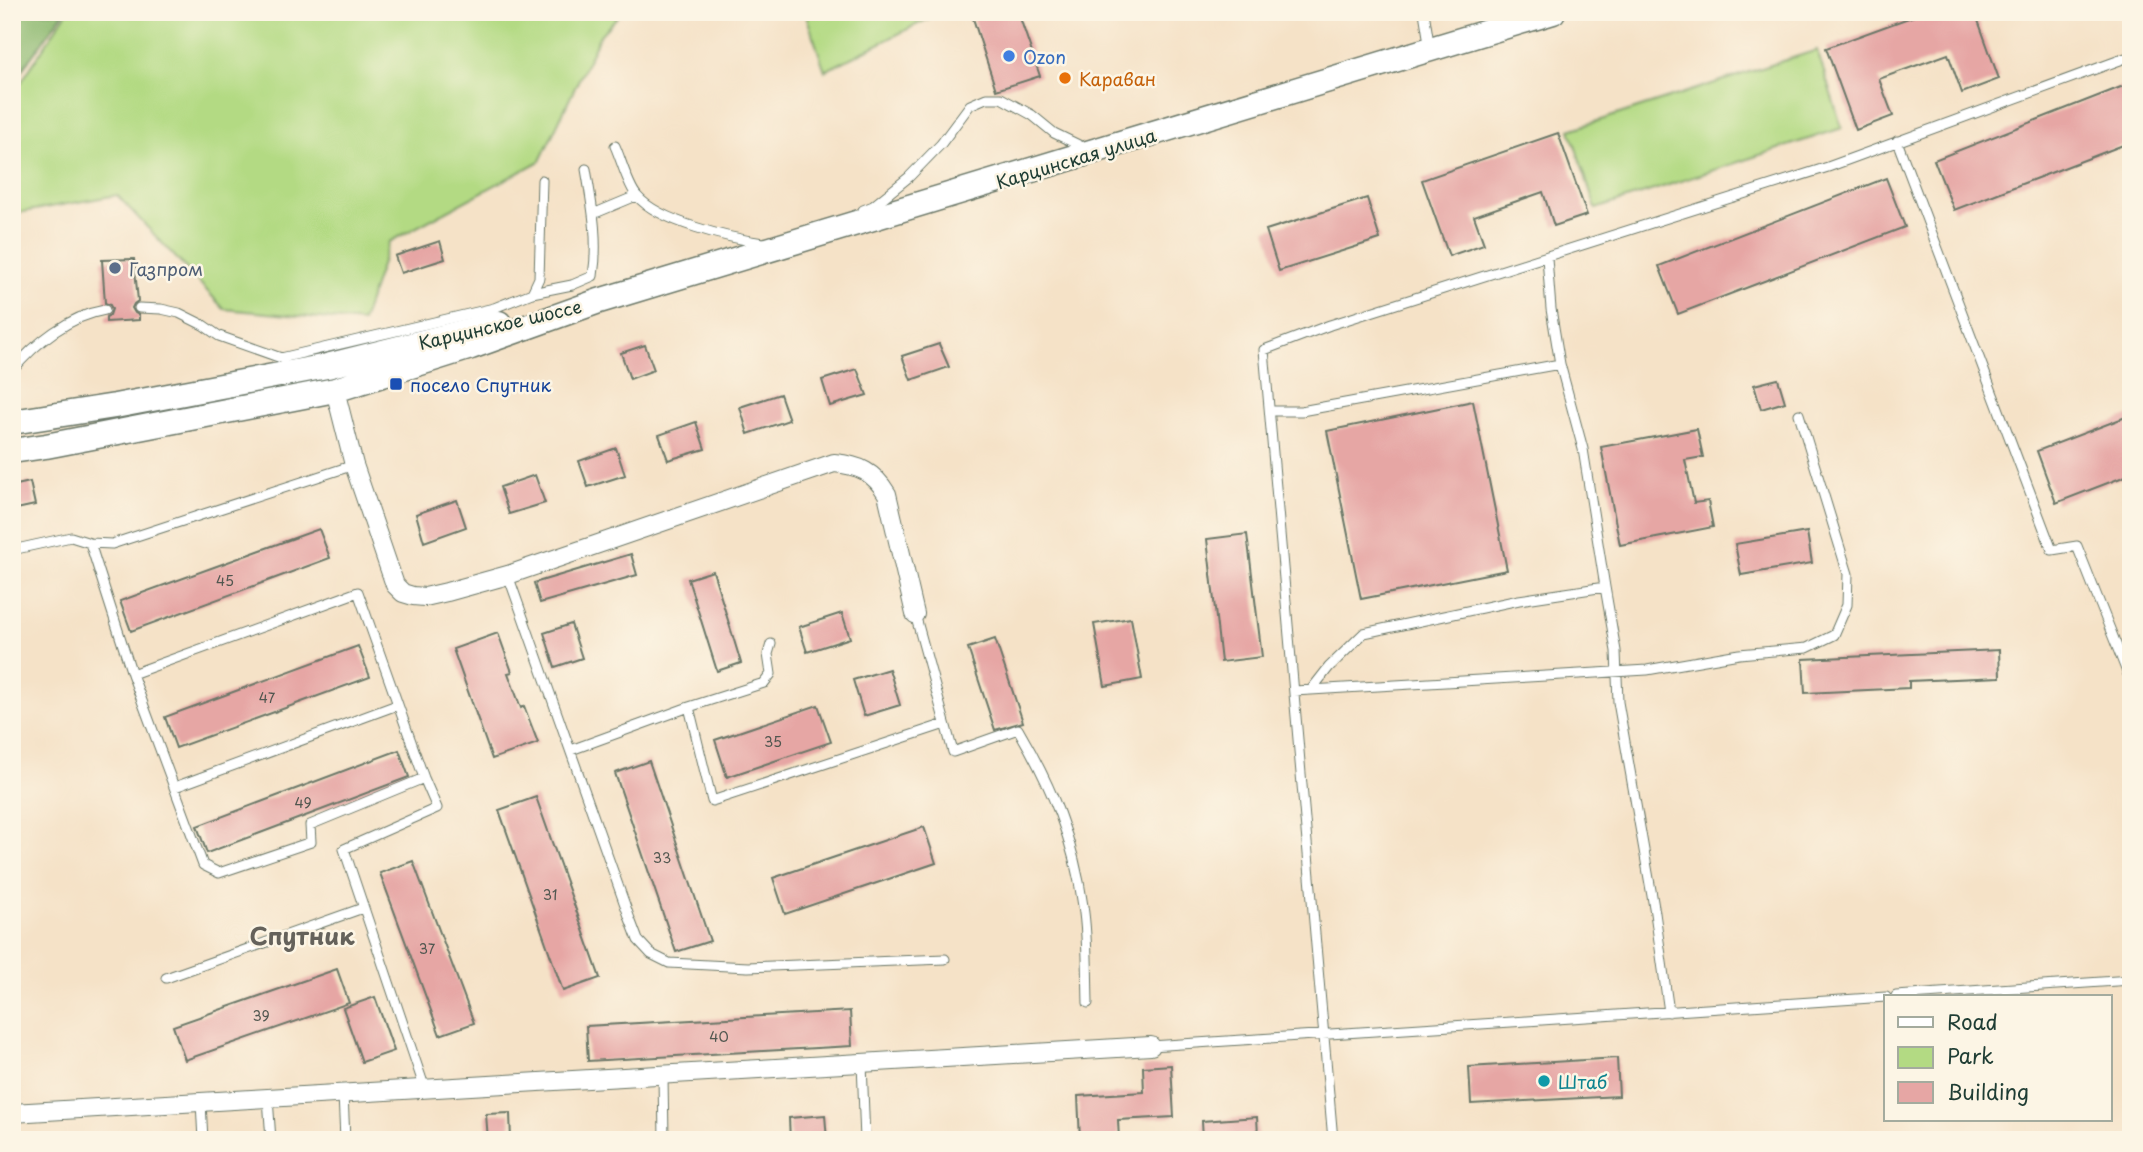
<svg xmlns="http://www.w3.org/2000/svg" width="2143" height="1152" viewBox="0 0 2143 1152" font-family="'Playpen Sans',sans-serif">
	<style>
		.green { fill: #b3da83; stroke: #698c5c; stroke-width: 2 }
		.forest { fill: #8eba71; stroke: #567c52; stroke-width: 2 }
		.building { fill: #e6a6a4 }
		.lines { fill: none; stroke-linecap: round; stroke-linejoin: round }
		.lane-casing { stroke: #6a7767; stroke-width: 11 }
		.street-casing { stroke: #6a7767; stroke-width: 20 }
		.secondary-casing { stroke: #6a7767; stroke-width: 27 }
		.lane { stroke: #fff; stroke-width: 9 }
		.street { stroke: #fff; stroke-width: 18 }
		.secondary { stroke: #fff; stroke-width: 24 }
		.shop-dot { fill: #3f7fe0; stroke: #fcf5e5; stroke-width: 2.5 }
		.food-dot { fill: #e8710a; stroke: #fcf5e5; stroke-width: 2.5 }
		.service-dot { fill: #5c6f8a; stroke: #fcf5e5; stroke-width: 2.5 }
		.transit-dot { fill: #1a4fb4; stroke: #fcf5e5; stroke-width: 2.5 }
		.culture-dot { fill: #0f9aa8; stroke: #fcf5e5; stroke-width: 2.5 }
		.labels { text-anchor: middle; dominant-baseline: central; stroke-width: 5; stroke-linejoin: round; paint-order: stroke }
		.number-label { font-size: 14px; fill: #515750 }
		.shop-label { font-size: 18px; fill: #366cbe; stroke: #fcf5e5; text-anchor: start }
		.food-label { font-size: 18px; fill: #c56008; stroke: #fcf5e5; text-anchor: start }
		.street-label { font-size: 18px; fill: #1f3d34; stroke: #fcf5e5 }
		.service-label { font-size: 18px; fill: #4e5e75; stroke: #fcf5e5; text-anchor: start }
		.transit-label { font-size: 18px; fill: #164399; stroke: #fcf5e5; text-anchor: start }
		.culture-label { font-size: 18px; fill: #0d838f; stroke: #fcf5e5; text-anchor: start }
		.district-label { font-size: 24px; font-weight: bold; fill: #65625b; stroke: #fcf5e5 }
	</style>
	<rect width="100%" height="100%" fill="#fcf5e5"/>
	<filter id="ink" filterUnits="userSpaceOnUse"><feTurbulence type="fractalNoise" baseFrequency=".0143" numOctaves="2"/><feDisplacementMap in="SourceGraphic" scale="14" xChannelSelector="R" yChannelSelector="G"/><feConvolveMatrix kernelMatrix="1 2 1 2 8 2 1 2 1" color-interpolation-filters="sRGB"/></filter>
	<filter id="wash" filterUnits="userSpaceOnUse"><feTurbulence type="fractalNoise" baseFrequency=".00686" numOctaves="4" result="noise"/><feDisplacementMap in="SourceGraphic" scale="28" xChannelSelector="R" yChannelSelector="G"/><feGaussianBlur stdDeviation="1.57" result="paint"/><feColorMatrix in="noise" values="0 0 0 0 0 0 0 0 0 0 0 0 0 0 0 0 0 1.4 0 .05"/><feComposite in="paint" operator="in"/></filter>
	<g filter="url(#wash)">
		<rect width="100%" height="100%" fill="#f5e2c7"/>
		<!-- green -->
		<path class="green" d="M 67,12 L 622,12 L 600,35 L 540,161 L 389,242 L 362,322 L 224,309 L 117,195 L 12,214 L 12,96 Z
			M 805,12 L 932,12 L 930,18 L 825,71 Z
			M 1817,50 L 1842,128 L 1596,209 L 1570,130 Z"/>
		<!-- forest -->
		<path class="forest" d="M 12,12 L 64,12 L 12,84 Z"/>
		<g id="blocks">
			<!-- building -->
			<path class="building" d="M 971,12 L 1018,12 L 1040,76 L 996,90 Z
				M 1925,12 L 1975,12 L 1999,79 L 1962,93 L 1948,54 L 1879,79 L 1893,116 L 1856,130 L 1826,48 Z
				M 2131,83 L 2131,142 L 1954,210 L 1934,160 Z
				M 1558,133 L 1587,215 L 1554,226 L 1543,192 L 1474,216 L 1484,244 L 1449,256 L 1422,180 Z
				M 1886,178 L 1905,227 L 1678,314 L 1659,266 Z
				M 1367,198 L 1380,239 L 1279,271 L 1266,230 Z
				M 440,241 L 445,259 L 401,273 L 395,256 Z
				M 134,259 L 138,301 L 134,304 L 132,308 L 135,313 L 139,315 L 139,320 L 106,322 L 106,317 L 110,315 L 112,309 L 110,305 L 105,303 L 102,260 Z
				M 939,344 L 949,367 L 911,380 L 902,356 Z
				M 645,345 L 654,370 L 630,379 L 621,353 Z
				M 857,369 L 867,395 L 830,406 L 822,380 Z
				M 1778,379 L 1785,402 L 1761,409 L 1754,385 Z
				M 780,394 L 789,420 L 748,434 L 740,407 Z
				M 1473,401 L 1507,570 L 1361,599 L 1327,431 Z
				M 2131,415 L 2131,474 L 2056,503 L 2037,451 Z
				M 696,422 L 705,449 L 668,460 L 659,435 Z
				M 1697,429 L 1703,457 L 1685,460 L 1694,503 L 1708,501 L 1713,527 L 1620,545 L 1601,447 Z
				M 616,448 L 625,475 L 588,487 L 579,461 Z
				M 535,475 L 545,503 L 509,514 L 500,487 Z
				M 30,482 L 35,505 L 12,510 L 12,486 Z
				M 457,500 L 466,527 L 424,542 L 416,514 Z
				M 319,529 L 330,558 L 131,631 L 120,601 Z
				M 1807,532 L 1812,563 L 1741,575 L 1735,544 Z
				M 1247,534 L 1262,657 L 1221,662 L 1207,539 Z
				M 631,554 L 637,575 L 540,603 L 534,583 Z
				M 713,571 L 741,663 L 717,671 L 688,579 Z
				M 842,613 L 850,638 L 807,652 L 799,627 Z
				M 1131,618 L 1142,679 L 1105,686 L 1094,624 Z
				M 571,624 L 582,658 L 555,667 L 544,633 Z
				M 498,633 L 512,672 L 508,673 L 521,708 L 524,706 L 538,743 L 492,759 L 453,649 Z
				M 995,639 L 1023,722 L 995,730 L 968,648 Z
				M 358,646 L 370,677 L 176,748 L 165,717 Z
				M 1999,650 L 2000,677 L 1909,681 L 1909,688 L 1805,693 L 1803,659 Z
				M 889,669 L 900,705 L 864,716 L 853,680 Z
				M 818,705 L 831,742 L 727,777 L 715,740 Z
				M 399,750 L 409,777 L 207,853 L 197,826 Z
				M 649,761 L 710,941 L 676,952 L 615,773 Z
				M 536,797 L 600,978 L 563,991 L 499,810 Z
				M 924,827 L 936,863 L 785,914 L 773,878 Z
				M 413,861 L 474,1023 L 440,1035 L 380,873 Z
				M 337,969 L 349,1003 L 185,1060 L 173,1026 Z
				M 375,997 L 394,1051 L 362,1062 L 343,1008 Z
				M 850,1011 L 852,1046 L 588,1061 L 586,1026 Z
				M 1617,1058 L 1619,1096 L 1471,1104 L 1469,1067 Z
				M 1171,1065 L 1174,1117 L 1118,1120 L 1119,1140 L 1080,1140 L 1078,1096 L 1144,1092 L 1143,1067 Z
				M 510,1113 L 511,1140 L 488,1140 L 486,1114 Z
				M 825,1115 L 827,1140 L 790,1140 L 789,1118 Z
				M 1257,1117 L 1258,1135 L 1203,1139 L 1202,1121 Z"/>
		</g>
	</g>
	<g filter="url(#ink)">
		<use href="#blocks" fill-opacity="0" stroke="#6a7767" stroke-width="2"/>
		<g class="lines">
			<defs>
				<path id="lane" d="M 1424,12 L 1430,49
					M 1897,141 L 2052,550 L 2077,546 L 2131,682
					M 615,146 C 621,159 628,186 637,196 C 659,222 730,238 763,243
					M 863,210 L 873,206 L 909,177 L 941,144 L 970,105 L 986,98 L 1001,98 L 1032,115 L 1054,133 L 1087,149
					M 593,214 L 636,196
					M 1547,258 L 1551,309 L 1560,364 L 1583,449 L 1605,587 L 1616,651 L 1618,702 L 1655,913 L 1669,1012
					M 532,293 L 572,285 L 593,276 C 599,240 592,205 586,169
					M 139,308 L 161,309 L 179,313 L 203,325 L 219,336 L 284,359
					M 281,358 L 494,308 L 532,293 L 539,278 L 542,180
					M 12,371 C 35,343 69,316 105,310
					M 1270,411 L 1301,411 L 1560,364
					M 90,543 L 112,544 L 354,465
					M 12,550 L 71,537 L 90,543 L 132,674 L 203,865 L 219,873 L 311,842 L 310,825 L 424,778 L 358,592 L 132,674
					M 508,575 L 630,919 L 638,940 L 651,954 L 669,963 L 748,967 L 945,959
					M 915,614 L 953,752 L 1018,729 C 1051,785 1074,840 1083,906 C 1088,937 1087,971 1088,1003
					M 1311,690 L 1329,667 L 1364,633 L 1519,600 L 1605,587
					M 1294,691 L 1647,670 L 1739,654 L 1807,648 L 1834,635 L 1847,605 L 1848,574 L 1799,414
					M 689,707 L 764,683 L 771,674 L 768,654 L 771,644
					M 571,750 L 689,707 L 712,801 L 945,724
					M 424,778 L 437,808 L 344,849 L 425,1089
					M 175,787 L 397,705
					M 166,978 L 363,908
					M 1896,996 L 2131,980
					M 1151,1046 L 1886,997
					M 862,1063 L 865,1140
					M 663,1075 L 664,1140
					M 343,1094 L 345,1140
					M 268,1098 L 271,1140
					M 201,1102 L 203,1140
					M 1333,1140 L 1264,350 L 1330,325 L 1828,167 L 2131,56"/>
				<path id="street" d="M 335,390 L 354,465 L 395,585 L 403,593 L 413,596 L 425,597 L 447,592 L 508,575 L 834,463 C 859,465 874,472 887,494 L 915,614
					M 12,1113 L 1151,1046"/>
				<path id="secondary" d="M 12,422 L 115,406 L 327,366 L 499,323
					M 12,451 L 46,446 L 335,390 L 471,347 L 599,301 L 1553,12"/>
			</defs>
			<!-- lane casing -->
			<use href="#lane" class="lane-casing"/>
			<!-- street casing -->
			<use href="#street" class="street-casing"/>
			<!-- secondary casing -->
			<use href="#secondary" class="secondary-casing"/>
			<!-- lane -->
			<use href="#lane" class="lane"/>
			<!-- street -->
			<use href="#street" class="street"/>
			<!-- secondary -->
			<use href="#secondary" class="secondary"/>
		</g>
	</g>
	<!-- markers -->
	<circle class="shop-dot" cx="1009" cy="56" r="7"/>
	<circle class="food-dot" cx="1065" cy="78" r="7"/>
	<circle class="service-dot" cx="115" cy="268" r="7"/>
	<rect class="transit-dot" x="389" y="377" width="14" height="14" rx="3.5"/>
	<circle class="culture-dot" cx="1544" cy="1081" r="7"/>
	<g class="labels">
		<!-- number labels -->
		<g class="number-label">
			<text x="225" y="580">45</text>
			<text x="267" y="697">47</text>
			<text x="773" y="741">35</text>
			<text x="303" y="802">49</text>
			<text x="662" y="857">33</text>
			<text x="550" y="894">31</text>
			<text x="427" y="948">37</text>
			<text x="261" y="1015">39</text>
			<text x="719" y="1036">40</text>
		</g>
		<!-- shop labels -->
		<g class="shop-label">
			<text x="1023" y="56">Ozon</text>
		</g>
		<!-- food labels -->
		<g class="food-label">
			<text x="1079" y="78">Караван</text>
		</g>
		<!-- street labels -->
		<g class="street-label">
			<text transform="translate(1076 158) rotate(-17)">Карцинская улица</text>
			<text transform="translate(500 324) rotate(-13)">Карцинское шоссе</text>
		</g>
		<!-- service labels -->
		<g class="service-label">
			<text x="129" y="268">Газпром</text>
		</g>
		<!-- transit labels -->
		<g class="transit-label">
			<text x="410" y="384">посело Спутник</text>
		</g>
		<!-- culture labels -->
		<g class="culture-label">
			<text x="1558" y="1081">Штаб</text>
		</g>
		<!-- district labels -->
		<g class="district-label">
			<text x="302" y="935">Спутник</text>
		</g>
	</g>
	<!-- margin -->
	<rect width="2143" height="1152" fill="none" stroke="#fcf5e5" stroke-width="42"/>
	<!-- legend -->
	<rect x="1884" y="995" width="228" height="126" fill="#fcf5e5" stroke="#a4ab9e" stroke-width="2"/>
	<rect x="1898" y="1017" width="35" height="10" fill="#ffffff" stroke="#a4ab9e" stroke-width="2"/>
	<text x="1947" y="1030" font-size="21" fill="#1f3d34">Road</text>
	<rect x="1898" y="1047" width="35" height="21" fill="#b3da83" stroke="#a4ab9e" stroke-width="2"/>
	<text x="1947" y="1064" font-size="21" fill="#1f3d34">Park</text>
	<rect x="1898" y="1082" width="35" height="21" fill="#e6a6a4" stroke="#a4ab9e" stroke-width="2"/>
	<text x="1947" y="1100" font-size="21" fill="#1f3d34">Building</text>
</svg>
